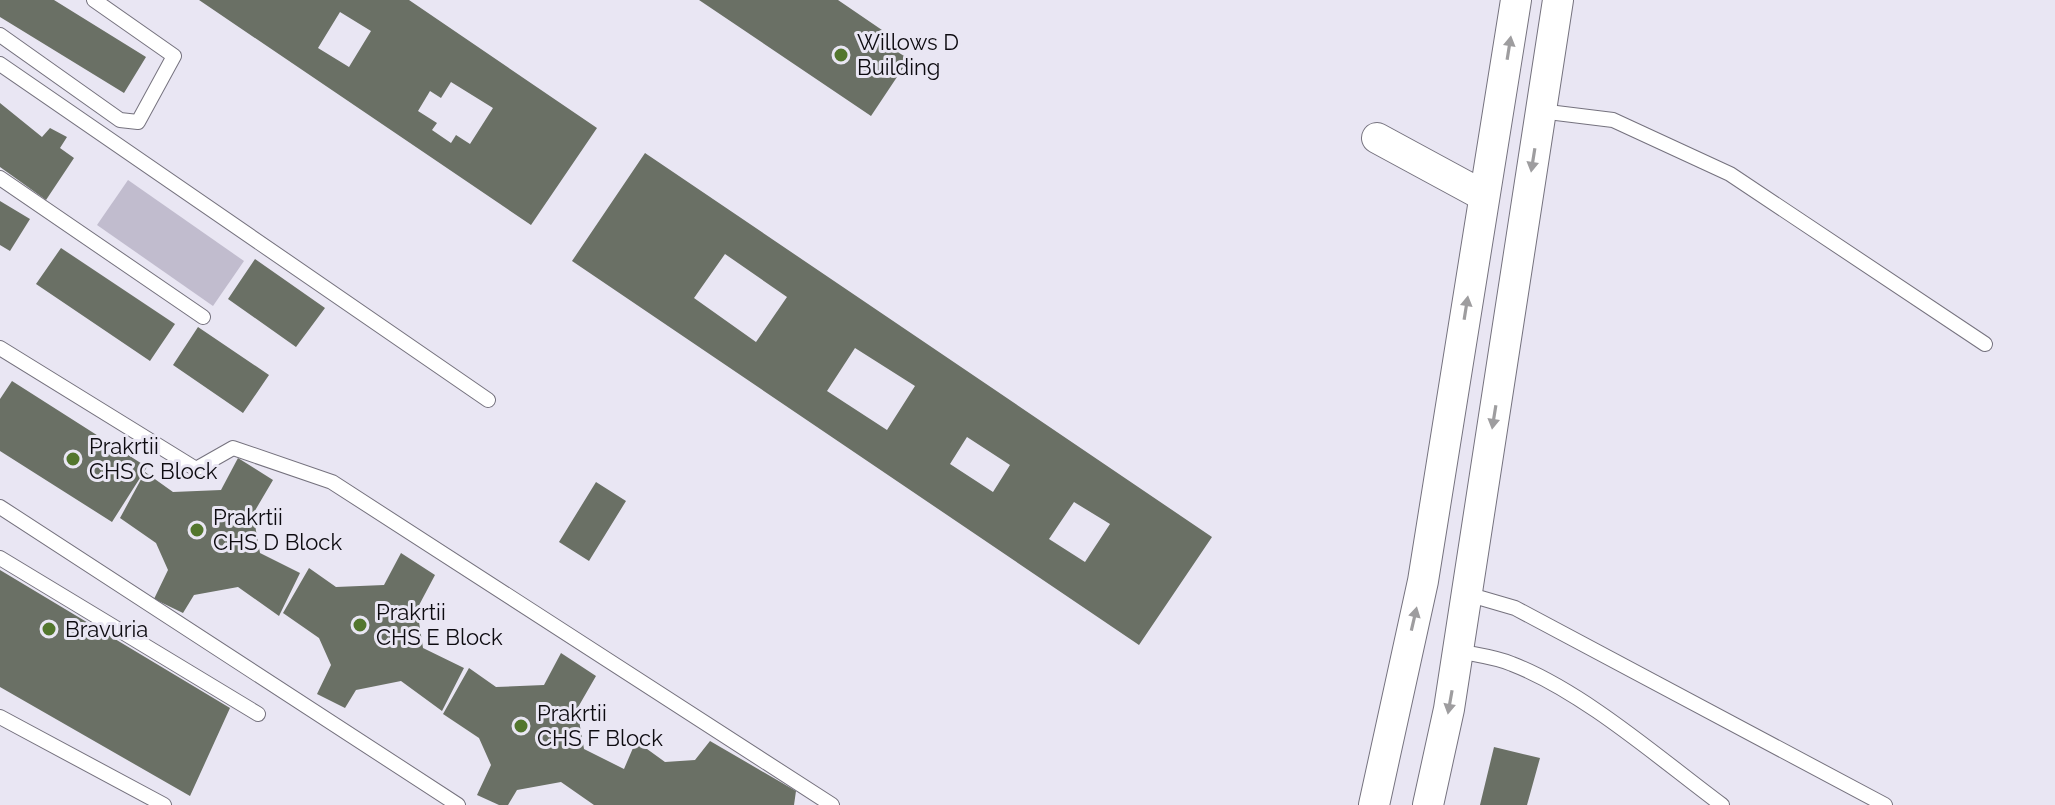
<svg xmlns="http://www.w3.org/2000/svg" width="2055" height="805" viewBox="0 0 2055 805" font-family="Raleway,sans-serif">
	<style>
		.grass { fill: #c1bcce }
		.building { fill: #6a7065; fill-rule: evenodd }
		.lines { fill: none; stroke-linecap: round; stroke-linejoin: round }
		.service-casing { stroke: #75727e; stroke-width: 16 }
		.minor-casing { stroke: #75727e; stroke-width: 32 }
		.service { stroke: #fff; stroke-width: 14 }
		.minor { stroke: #fff; stroke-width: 30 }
		.oneway { fill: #9e9d9f }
		.poi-dot { fill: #53762e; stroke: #e9e6f3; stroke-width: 3 }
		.labels { text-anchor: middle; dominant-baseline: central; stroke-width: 6; stroke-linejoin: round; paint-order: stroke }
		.poi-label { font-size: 22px; fill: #0d0b10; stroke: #e9e6f3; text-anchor: start }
	</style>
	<rect width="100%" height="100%" fill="#e9e6f3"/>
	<!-- grass -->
	<path class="grass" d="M 128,180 L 244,261 L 213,306 L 97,225 Z"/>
	<!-- building -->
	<path class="building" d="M 0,0 L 54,0 L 146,57 L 124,93 L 0,17 Z
		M 199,0 L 409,0 L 597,128 L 531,225 ZM 340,12 L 371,31 L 349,67 L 318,48 ZM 451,82 L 493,108 L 470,144 L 456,135 L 451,143 L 432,130 L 437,123 L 418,111 L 430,91 L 441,98 Z
		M 699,0 L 838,0 L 901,43 L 896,51 L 909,59 L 871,116 Z
		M 0,103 L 42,137 L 50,128 L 67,137 L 60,148 L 74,158 L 46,200 L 0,167 Z
		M 645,153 L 1212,537 L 1139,645 L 572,261 ZM 725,254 L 787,297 L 756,342 L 694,298 ZM 855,348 L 915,386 L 887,430 L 827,391 ZM 967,437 L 1010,465 L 993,492 L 950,464 ZM 1074,502 L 1110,524 L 1085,562 L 1049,539 Z
		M 0,201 L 30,219 L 10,251 L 0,245 Z
		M 61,248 L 175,324 L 150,361 L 36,284 Z
		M 255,259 L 325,308 L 296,347 L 228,299 Z
		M 198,327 L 269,375 L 243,413 L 173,365 Z
		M 12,381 L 147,467 L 112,522 L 0,451 L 0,399 Z
		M 238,458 L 273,480 L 253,514 L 260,553 L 300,573 L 279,616 L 238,587 L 194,595 L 183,613 L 154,599 L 168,570 L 156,543 L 120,518 L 145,472 L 173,492 L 221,490 Z
		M 596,482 L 626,501 L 589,561 L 559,542 Z
		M 401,553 L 435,575 L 417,609 L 423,648 L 464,668 L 442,711 L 401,681 L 356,690 L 345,708 L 317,694 L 331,665 L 319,638 L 283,613 L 309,568 L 336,587 L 384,585 Z
		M 0,570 L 230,708 L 190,796 L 0,687 Z
		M 561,653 L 596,676 L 577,709 L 584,749 L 624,769 L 636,741 L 665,762 L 695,760 L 710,741 L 796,791 L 794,805 L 594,805 L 561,782 L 517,790 L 508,805 L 499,805 L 477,795 L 491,765 L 479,738 L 443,714 L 469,668 L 496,687 L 544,685 Z
		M 1494,747 L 1540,758 L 1527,805 L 1480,805 Z"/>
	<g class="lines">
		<defs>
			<path id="service" d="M 0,35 L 120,120 L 138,122 L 174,56 L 94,0
				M 0,64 L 488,400
				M 1540,111 L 1613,120 L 1730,174 L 1985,344
				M 0,178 L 203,317
				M 0,348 L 196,469 L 233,448 L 332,482 L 832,805
				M 0,507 L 458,805
				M 0,558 L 258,714
				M 1467,594 L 1515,608 L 1885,805
				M 1458,651 C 1476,655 1496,657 1512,664 C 1584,692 1660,759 1722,805
				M 0,717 L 164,805"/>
			<path id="minor" d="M 1377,138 L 1484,196
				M 1374,805 L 1423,581 L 1516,0
				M 1428,805 L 1449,709 L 1558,0"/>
		</defs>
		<!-- service casing -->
		<use href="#service" class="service-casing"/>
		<!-- minor casing -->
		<use href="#minor" class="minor-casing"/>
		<!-- service -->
		<use href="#service" class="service"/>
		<!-- minor -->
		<use href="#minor" class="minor"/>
	</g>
	<!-- one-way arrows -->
	<defs><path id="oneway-solid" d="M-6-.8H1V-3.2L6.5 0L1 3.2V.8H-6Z" transform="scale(2)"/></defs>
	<g class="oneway">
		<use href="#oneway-solid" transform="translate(1509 48) rotate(-81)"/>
		<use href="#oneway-solid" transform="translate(1533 160) rotate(99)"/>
		<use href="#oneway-solid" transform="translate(1466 308) rotate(-81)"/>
		<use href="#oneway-solid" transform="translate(1494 417) rotate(99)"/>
		<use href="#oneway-solid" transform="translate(1414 619) rotate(-77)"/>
		<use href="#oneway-solid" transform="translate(1450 702) rotate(100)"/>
	</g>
	<!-- markers -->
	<g class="poi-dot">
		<circle cx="841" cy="55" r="8"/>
		<circle cx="73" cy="459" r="8"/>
		<circle cx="197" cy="530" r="8"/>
		<circle cx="360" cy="625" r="8"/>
		<circle cx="49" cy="629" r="8"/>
		<circle cx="521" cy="726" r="8"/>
	</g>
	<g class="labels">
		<!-- poi labels -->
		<g class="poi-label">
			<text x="857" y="42">Willows D<tspan x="857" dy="25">Building</tspan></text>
			<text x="89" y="446">Prakrtii<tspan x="89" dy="25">CHS C Block</tspan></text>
			<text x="213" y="517">Prakrtii<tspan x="213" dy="25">CHS D Block</tspan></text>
			<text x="376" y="612">Prakrtii<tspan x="376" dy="25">CHS E Block</tspan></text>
			<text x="65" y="629">Bravuria</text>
			<text x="537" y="713">Prakrtii<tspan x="537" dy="25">CHS F Block</tspan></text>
		</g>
	</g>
</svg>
